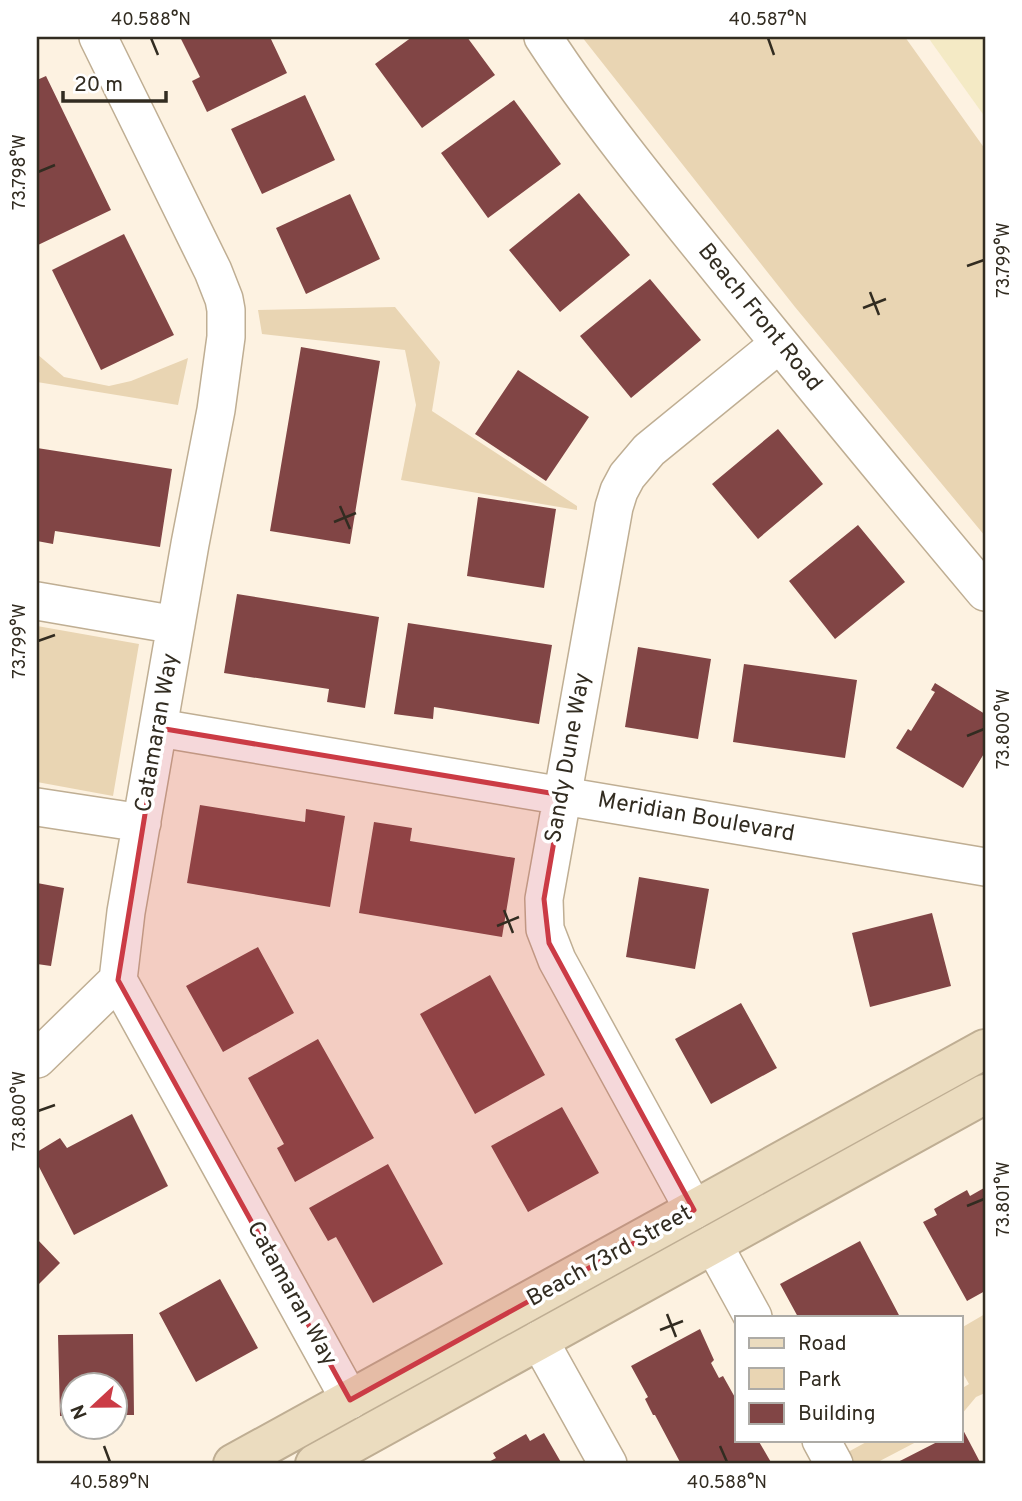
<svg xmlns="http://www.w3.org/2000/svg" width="1022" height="1501" viewBox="0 0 1022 1501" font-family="Overpass,sans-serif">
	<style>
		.green { fill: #e9d5b3 }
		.sand { fill: #f4eac5 }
		.building { fill: #814545 }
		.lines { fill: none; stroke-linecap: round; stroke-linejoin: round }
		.street-casing { stroke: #bfae93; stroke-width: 40 }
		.secondary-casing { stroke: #bfae93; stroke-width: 42 }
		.street { stroke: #fff; stroke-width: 37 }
		.secondary { stroke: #ebdcbf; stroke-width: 38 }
		.marked { fill: #cb3b45; fill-opacity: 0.2; stroke: #cb3b45; stroke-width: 5; stroke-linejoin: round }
		.ticks { fill: none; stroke: #322c21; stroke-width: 2.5 }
		.labels { text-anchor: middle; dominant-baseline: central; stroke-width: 7; stroke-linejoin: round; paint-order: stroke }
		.street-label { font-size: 23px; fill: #322c21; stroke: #fff }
		.neatline { fill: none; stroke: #322c21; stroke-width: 2.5 }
		.ticks-label { font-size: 18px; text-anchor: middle; fill: #322c21 }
	</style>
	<rect width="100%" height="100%" fill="#fdf2e1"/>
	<!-- green -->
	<path class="green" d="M 582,37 L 905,37 L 985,149 L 985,536 L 795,307 Z
		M 395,307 L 440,362 L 432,411 L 577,506 L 577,510 L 401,480 L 416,405 L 405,350 L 262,334 L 258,310 Z
		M 37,354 L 64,377 L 109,386 L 131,381 L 188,358 L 178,405 L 37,382 Z
		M 37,626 L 139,644 L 113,796 L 37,782 Z
		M 985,1314 L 985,1393 L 976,1397 L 961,1415 L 961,1389 L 969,1384 L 961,1370 L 961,1328 Z
		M 870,1440 L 920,1440 L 874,1464 L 826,1464 Z"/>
	<!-- sand -->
	<path class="sand" d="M 928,37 L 985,37 L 985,117 L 932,43 Z"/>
	<!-- building -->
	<path class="building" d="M 180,37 L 270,37 L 287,73 L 207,112 L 192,81 L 200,77 Z
		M 412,37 L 467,37 L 495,75 L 422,128 L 375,64 Z
		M 46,76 L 111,210 L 38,245 L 37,242 L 37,80 Z
		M 305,95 L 335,160 L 262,194 L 231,129 Z
		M 514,100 L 561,164 L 488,218 L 441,153 Z
		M 579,193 L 630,255 L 560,312 L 509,250 Z
		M 350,194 L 380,259 L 306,294 L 276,228 Z
		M 124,234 L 174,335 L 101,370 L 52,270 Z
		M 650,279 L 701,340 L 631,398 L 580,336 Z
		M 301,347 L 380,361 L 350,544 L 270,531 Z
		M 518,370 L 589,417 L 546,481 L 475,434 Z
		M 778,429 L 823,484 L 758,539 L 712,484 Z
		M 37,448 L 172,469 L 160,547 L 55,531 L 53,544 L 37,541 Z
		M 478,497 L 556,509 L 544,588 L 467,576 Z
		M 858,525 L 905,582 L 835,639 L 789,581 Z
		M 237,594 L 379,617 L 365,708 L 327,702 L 329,689 L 224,673 Z
		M 408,623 L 552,645 L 539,724 L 434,707 L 433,719 L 394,714 Z
		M 638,647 L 711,659 L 698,739 L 625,727 Z
		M 744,664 L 857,680 L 845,758 L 733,742 Z
		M 935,683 L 985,714 L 985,752 L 963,788 L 896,748 L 908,729 L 911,731 L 935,692 L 931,690 Z
		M 200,805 L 305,822 L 306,809 L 345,816 L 330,907 L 187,883 Z
		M 374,822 L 412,828 L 410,841 L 515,858 L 502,937 L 359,913 Z
		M 639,877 L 709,889 L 695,969 L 626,957 Z
		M 37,883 L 64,888 L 51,966 L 37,964 Z
		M 932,913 L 951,986 L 870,1007 L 852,933 Z
		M 258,947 L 294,1013 L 223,1052 L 186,986 Z
		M 490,975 L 545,1075 L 475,1114 L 420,1014 Z
		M 741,1003 L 777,1068 L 711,1104 L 675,1039 Z
		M 318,1039 L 374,1138 L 295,1182 L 277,1148 L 284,1144 L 248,1078 Z
		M 562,1107 L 599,1173 L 528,1212 L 491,1146 Z
		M 132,1114 L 168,1186 L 74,1235 L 37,1163 L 37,1152 L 60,1138 L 67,1148 Z
		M 388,1164 L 443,1264 L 373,1303 L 336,1237 L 328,1241 L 309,1208 Z
		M 984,1188 L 985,1291 L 967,1301 L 923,1222 L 937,1215 L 934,1209 L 951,1199 L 967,1190 L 970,1196 Z
		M 37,1239 L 60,1263 L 37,1286 Z
		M 860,1241 L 900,1317 L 798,1317 L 780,1284 Z
		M 220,1279 L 258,1348 L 196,1382 L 159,1313 Z
		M 700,1329 L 714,1360 L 711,1363 L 719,1378 L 723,1376 L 737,1401 L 737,1440 L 758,1440 L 772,1464 L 681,1464 L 655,1415 L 653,1415 L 645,1399 L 648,1397 L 631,1366 Z
		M 133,1334 L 134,1415 L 116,1415 L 116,1385 L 74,1385 L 74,1416 L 60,1416 L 58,1335 Z
		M 961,1426 L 981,1464 L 894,1464 L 941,1440 L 961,1440 Z
		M 544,1433 L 562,1464 L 485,1464 L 496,1458 L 493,1453 L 526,1434 L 530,1441 Z"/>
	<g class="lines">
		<defs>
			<path id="street" d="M 98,37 L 213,271 L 224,299 L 226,310 L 226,337 L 216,410 L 190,544 L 126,912 L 118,980 L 350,1400
				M 543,37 C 601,126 669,207 736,290 C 818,391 901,492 985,592
				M 37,601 L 176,625
				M 159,728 L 985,867
				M 37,807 L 142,823
				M 37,1059 L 118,980
				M 694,1210 L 557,960 L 545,929 L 544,899 L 614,507 L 619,491 L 627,476 L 649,450 L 779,344
				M 713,1244 L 753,1317
				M 539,1340 L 608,1464
				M 821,1440 L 834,1464"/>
			<path id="secondary" d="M 233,1464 L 985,1049
				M 315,1464 L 985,1094"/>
		</defs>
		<!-- street casing -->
		<use href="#street" class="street-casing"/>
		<!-- secondary casing -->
		<use href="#secondary" class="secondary-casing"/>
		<!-- street -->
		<use href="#street" class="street"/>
		<!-- secondary -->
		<use href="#secondary" class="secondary"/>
	</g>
	<!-- marked area -->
	<path class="marked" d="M 159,728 L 562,795 L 544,899 L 549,943 L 694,1210 L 350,1400 L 118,980 Z"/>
	<!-- ticks -->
	<path class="ticks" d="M 151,38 L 158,55M 768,38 L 774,55M 38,172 L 55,165M 967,266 L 984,260M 870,292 L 879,315M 863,308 L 886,299M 340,506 L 350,529M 334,522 L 356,513M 38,641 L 55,635M 967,736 L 984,729M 504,910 L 513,933M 497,926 L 519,917M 38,1111 L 55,1105M 967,1206 L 984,1199M 667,1314 L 676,1337M 660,1330 L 683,1321M 104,1446 L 110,1462M 720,1446 L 727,1462"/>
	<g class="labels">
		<!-- street labels -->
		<g class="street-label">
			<text transform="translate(759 318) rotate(51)">Beach Front Road</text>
			<text transform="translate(158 733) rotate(-80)">Catamaran Way</text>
			<text transform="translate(569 758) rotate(-80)">Sandy Dune Way</text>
			<text transform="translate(696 818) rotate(10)">Meridian Boulevard</text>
			<text transform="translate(610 1257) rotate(-29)">Beach 73rd Street</text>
			<text transform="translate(291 1294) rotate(61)">Catamaran Way</text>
		</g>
	</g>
	<!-- border -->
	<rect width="1022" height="1501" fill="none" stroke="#ffffff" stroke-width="77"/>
	<!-- legend -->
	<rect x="735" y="1316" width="228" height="126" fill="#ffffff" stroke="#adaba6" stroke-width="2"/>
	<rect x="749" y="1338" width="35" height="10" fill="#ebdcbf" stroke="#adaba6" stroke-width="2"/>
	<text x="798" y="1350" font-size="21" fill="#322c21">Road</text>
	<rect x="749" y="1368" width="35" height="21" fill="#e9d5b3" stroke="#adaba6" stroke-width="2"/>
	<text x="798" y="1386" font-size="21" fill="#322c21">Park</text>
	<rect x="749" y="1403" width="35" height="21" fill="#814545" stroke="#adaba6" stroke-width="2"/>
	<text x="798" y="1420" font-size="21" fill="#322c21">Building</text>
	<!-- north arrow -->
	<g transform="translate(94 1406) rotate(248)"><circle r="33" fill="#ffffff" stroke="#adaba6" stroke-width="2"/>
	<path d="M0-5L12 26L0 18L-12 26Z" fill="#cb3b45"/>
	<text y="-10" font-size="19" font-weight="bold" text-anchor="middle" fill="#322c21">N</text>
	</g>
	<!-- scale -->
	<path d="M63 91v10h103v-10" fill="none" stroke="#322c21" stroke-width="3.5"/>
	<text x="74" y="91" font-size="21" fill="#322c21" stroke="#ffffff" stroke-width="5" paint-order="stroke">20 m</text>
	<rect x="38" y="38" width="946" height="1424" class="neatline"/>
	<g class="ticks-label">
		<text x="151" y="25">40.588°N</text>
		<text x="768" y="25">40.587°N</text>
		<text transform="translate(19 172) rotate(-90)" y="6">73.798°W</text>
		<text transform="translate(1003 260) rotate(-90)" y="6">73.799°W</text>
		<text transform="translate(19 641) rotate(-90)" y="6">73.799°W</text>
		<text transform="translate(1003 729) rotate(-90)" y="6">73.800°W</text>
		<text transform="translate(19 1111) rotate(-90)" y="6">73.800°W</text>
		<text transform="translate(1003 1199) rotate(-90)" y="6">73.801°W</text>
		<text x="110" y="1488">40.589°N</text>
		<text x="727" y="1488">40.588°N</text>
	</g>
</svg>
